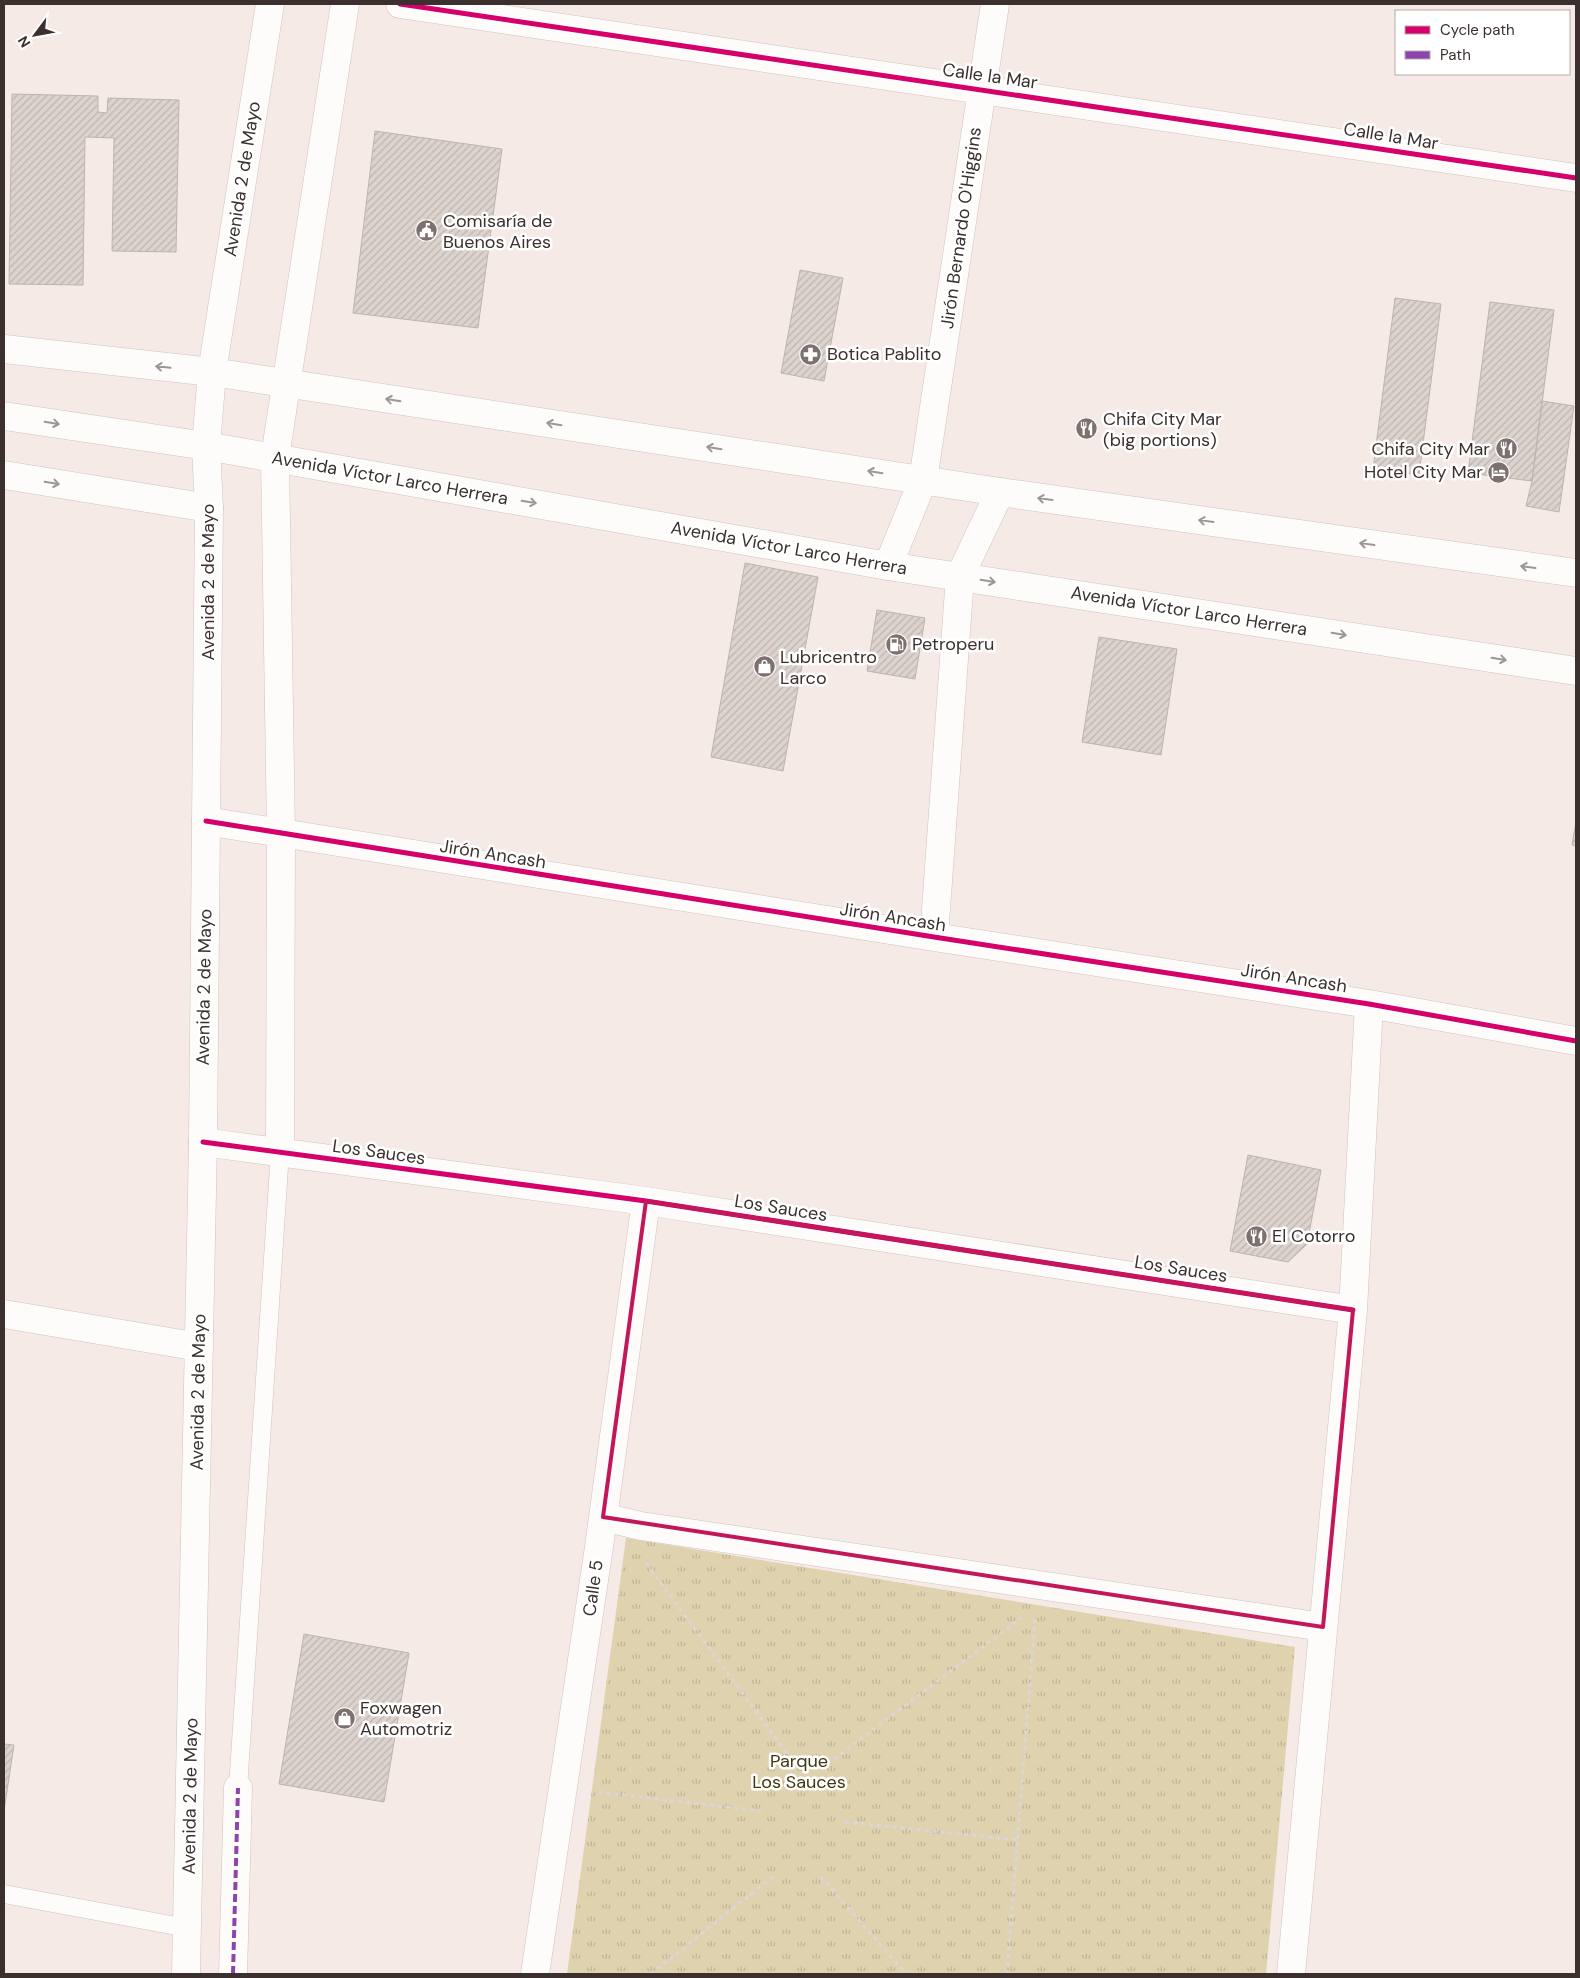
<svg xmlns="http://www.w3.org/2000/svg" width="1580" height="1978" viewBox="0 0 1580 1978" font-family="'DM Sans',sans-serif">
	<style>
		.park { fill: url(#park-tufts) }
		.building { fill: url(#building-hatch); stroke: #bcb4af }
		.lines { fill: none; stroke-linecap: round; stroke-linejoin: round }
		.lane-casing { stroke: #cdc3c0; stroke-width: 19 }
		.street-casing { stroke: #cdc3c0; stroke-width: 29 }
		.secondary-casing { stroke: #cdc3c0; stroke-width: 29 }
		.primary-casing { stroke: #cdc3c0; stroke-width: 29 }
		.highway-casing { stroke: #cdc3c0; stroke-width: 29 }
		.path { stroke: #dbd7d7; stroke-width: 3; stroke-dasharray: 4 4; stroke-linecap: butt }
		.lane { stroke: #fefcfb; stroke-width: 18 }
		.street { stroke: #fefcfb; stroke-width: 28 }
		.secondary { stroke: #fefcfb; stroke-width: 28 }
		.primary { stroke: #fefcfb; stroke-width: 28 }
		.highway { stroke: #fefcfb; stroke-width: 28 }
		.quiet { stroke: #8e44ad; stroke-width: 4; stroke-dasharray: 8 4; stroke-linecap: butt }
		.cycleway-casing { stroke: #fff; stroke-width: 8 }
		.cycleway { stroke: #d6006c; stroke-width: 5 }
		.oneway { stroke: #9c9694 }
		.marked { fill: none; stroke: #c2185b; stroke-width: 4; stroke-linejoin: round }
		.labels { text-anchor: middle; dominant-baseline: central; stroke-width: 5; stroke-linejoin: round; paint-order: stroke }
		.street-label { font-size: 18px; fill: #3b302e; stroke: #fff }
		.poi-label { font-size: 18px; fill: #3b302e; stroke: #fff; text-anchor: start }
		.park-label { font-size: 18px; fill: #3f3710; stroke: #fff }
	</style>
	<defs>
		<pattern id="park-tufts" width="24" height="20" patternUnits="userSpaceOnUse" patternTransform="scale(1.25)"><rect width="24" height="20" fill="#dfd2af"/><path d="M3 7l-1-3M5 7V3M7 7l1-3M15 17l-1-3M17 17v-4M19 17l1-3" fill="none" stroke="#c0b597"/></pattern>
		<pattern id="building-hatch" width="6" height="6" patternUnits="userSpaceOnUse" patternTransform="scale(1.25)"><rect width="6" height="6" fill="#dcd3ce"/><path d="M-1 1l2-2M0 6l6-6M5 7l2-2" fill="none" stroke="#beb5b1"/></pattern>
	</defs>
	<rect width="100%" height="100%" fill="#f6eae7"/>
	<!-- park -->
	<path class="park" d="M 626,1538 L 1295,1647 L 1266,1974 L 567,1974 Z"/>
	<!-- building -->
	<path class="building" d="M 12,94 L 98,96 L 98,112 L 107,113 L 108,98 L 179,100 L 176,252 L 112,251 L 114,138 L 85,137 L 83,285 L 9,284 Z
		M 375,131 L 502,149 L 478,328 L 353,313 Z
		M 800,270 L 843,278 L 824,381 L 781,373 Z
		M 1395,298 L 1441,304 L 1419,475 L 1373,469 Z
		M 1490,302 L 1554,310 L 1532,481 L 1468,473 Z
		M 1542,401 L 1574,406 L 1559,512 L 1526,506 L 1532,481 Z
		M 745,563 L 818,577 L 783,771 L 711,757 Z
		M 877,610 L 925,618 L 915,679 L 867,671 Z
		M 1099,637 L 1177,649 L 1161,755 L 1082,742 Z
		M 1576,822 L 1576,846 L 1572,845 Z
		M 1248,1155 L 1321,1170 L 1307,1244 L 1288,1262 L 1230,1251 Z
		M 304,1634 L 409,1653 L 384,1802 L 279,1784 Z
		M 4,1744 L 14,1745 L 4,1811 Z"/>
	<g class="lines">
		<defs>
			<path id="lane" d="M 238,1788 L 280,1152
				M 4,1894 L 187,1928"/>
			<path id="street" d="M 400,4 L 1576,178
				M 4,475 L 209,508
				M 888,566 L 923,480 L 995,4
				M 206,821 L 934,937 L 1369,1004 L 1576,1041
				M 934,937 L 960,576 L 1000,492
				M 203,1142 L 646,1201 L 1353,1310
				M 280,1152 L 281,834 L 275,457 L 345,4
				M 4,1314 L 199,1347
				M 603,1517 L 641,1526 L 1323,1627
				M 233,1974 L 238,1788
				M 535,1974 L 599,1547 L 646,1201
				M 1291,1974 L 1353,1310 L 1369,1004"/>
			<path id="secondary" d="M 212,372 L 1000,492 L 1576,573
				M 206,446 L 888,566 L 1576,671"/>
			<path id="primary" d="M 4,349 L 212,372
				M 4,416 L 206,446"/>
			<path id="highway" d="M 186,1974 L 203,1142 L 209,508 L 206,446 L 212,372 L 270,4"/>
		</defs>
		<!-- lane casing -->
		<use href="#lane" class="lane-casing"/>
		<!-- street casing -->
		<use href="#street" class="street-casing"/>
		<!-- secondary casing -->
		<use href="#secondary" class="secondary-casing"/>
		<!-- primary casing -->
		<use href="#primary" class="primary-casing"/>
		<!-- highway casing -->
		<use href="#highway" class="highway-casing"/>
		<!-- path -->
		<path class="path" d="M 646,1563 L 787,1753
			M 834,1759 L 1021,1618
			M 599,1792 L 761,1811
			M 845,1822 L 1018,1840
			M 821,1877 L 906,1974
			M 651,1974 L 774,1876
			M 1007,1974 L 1035,1620"/>
		<!-- lane -->
		<use href="#lane" class="lane"/>
		<!-- street -->
		<use href="#street" class="street"/>
		<!-- secondary -->
		<use href="#secondary" class="secondary"/>
		<!-- primary -->
		<use href="#primary" class="primary"/>
		<!-- highway -->
		<use href="#highway" class="highway"/>
		<!-- quiet -->
		<path class="quiet" d="M 233,1974 L 238,1788"/>
		<defs>
			<path id="cycleway" d="M 400,4 L 1576,178
				M 206,821 L 934,937 L 1369,1004 L 1576,1041
				M 203,1142 L 646,1201 L 1353,1310"/>
		</defs>
		<!-- cycleway casing -->
		<use href="#cycleway" class="cycleway-casing"/>
		<!-- cycleway -->
		<use href="#cycleway" class="cycleway"/>
	</g>
	<!-- one-way arrows -->
	<defs><path id="oneway-shaft" d="M-6 0H5M1.5-3L5.5 0L1.5 3" fill="none" stroke-width="1.6" stroke-linecap="round" stroke-linejoin="round" transform="scale(1.25)"/></defs>
	<g class="oneway">
		<use href="#oneway-shaft" transform="translate(163 367) rotate(-174)"/>
		<use href="#oneway-shaft" transform="translate(393 400) rotate(-171)"/>
		<use href="#oneway-shaft" transform="translate(52 423) rotate(9)"/>
		<use href="#oneway-shaft" transform="translate(554 424) rotate(-171)"/>
		<use href="#oneway-shaft" transform="translate(714 448) rotate(-171)"/>
		<use href="#oneway-shaft" transform="translate(875 472) rotate(-171)"/>
		<use href="#oneway-shaft" transform="translate(52 483) rotate(9)"/>
		<use href="#oneway-shaft" transform="translate(1045 499) rotate(-172)"/>
		<use href="#oneway-shaft" transform="translate(529 502) rotate(10)"/>
		<use href="#oneway-shaft" transform="translate(1206 521) rotate(-172)"/>
		<use href="#oneway-shaft" transform="translate(1367 544) rotate(-172)"/>
		<use href="#oneway-shaft" transform="translate(1528 567) rotate(-172)"/>
		<use href="#oneway-shaft" transform="translate(988 581) rotate(9)"/>
		<use href="#oneway-shaft" transform="translate(1339 634) rotate(9)"/>
		<use href="#oneway-shaft" transform="translate(1499 659) rotate(9)"/>
	</g>
	<!-- marked area -->
	<path class="marked" d="M 646,1201 L 1353,1310 L 1323,1627 L 603,1517 Z"/>
	<!-- icons -->
	<defs>
		<symbol id="civic-disc" viewBox="-11 -11 22 22"><circle r="9.5" fill="#7c716f" stroke="#fff"/><path d="M-.6-6.5H3V-4.5H.6V-3L4-1V1h2V6H-6V1h2V-1L-.6-3ZM-1.2 2.5V6h2.4V2.5Z" fill="#fff"/></symbol>
		<symbol id="pharmacy-disc" viewBox="-11 -11 22 22"><circle r="9.5" fill="#7c716f" stroke="#fff"/><path d="M-2-6h4v4h4v4h-4v4h-4v-4h-4v-4h4Z" fill="#fff"/></symbol>
		<symbol id="restaurant-disc" viewBox="-11 -11 22 22"><circle r="9.5" fill="#7c716f" stroke="#fff"/><path d="M-5-6h1v4h1v-4h1v4h1v-4h1v5L-1.5 .5V6h-2V.5L-5-1ZM5-6V6H3V1.5H1.5Q1.5-4 5-6Z" fill="#fff"/></symbol>
		<symbol id="hotel-disc" viewBox="-11 -11 22 22"><circle r="9.5" fill="#7c716f" stroke="#fff"/><path d="M-6-4.5h1.5V1H6V5H4.5V3h-9V5H-6ZM-4 0a1.8 1.8 0 1 1 3.6 0ZM.5 0V-2.5h3Q6-2.5 6 0Z" fill="#fff"/></symbol>
		<symbol id="fuel-disc" viewBox="-11 -11 22 22"><circle r="9.5" fill="#7c716f" stroke="#fff"/><path d="M-5.5-6h7V0h2V4h1.3V-2.5L3-4.5l.8-.8L6-3V5H2.5V1h-1V6h-7ZM-4.2-4.7v3.2H.2V-4.7Z" fill="#fff"/></symbol>
		<symbol id="shop-disc" viewBox="-11 -11 22 22"><circle r="9.5" fill="#7c716f" stroke="#fff"/><path d="M-5-2.5h2.3a2.7 3.5 0 0 1 5.4 0H5L5.5 6h-11ZM-1.5-2.5h3a1.5 2.3 0 0 0-3 0Z" fill="#fff"/></symbol>
	</defs>
	<g fill-rule="evenodd">
		<use href="#civic-disc" x="414" y="218" width="25" height="25"/>
		<use href="#pharmacy-disc" x="798" y="342" width="25" height="25"/>
		<use href="#restaurant-disc" x="1074" y="416" width="25" height="25"/>
		<use href="#restaurant-disc" x="1494" y="436" width="25" height="25"/>
		<use href="#hotel-disc" x="1486" y="460" width="25" height="25"/>
		<use href="#fuel-disc" x="884" y="632" width="25" height="25"/>
		<use href="#shop-disc" x="752" y="654" width="25" height="25"/>
		<use href="#restaurant-disc" x="1244" y="1224" width="25" height="25"/>
		<use href="#shop-disc" x="332" y="1706" width="25" height="25"/>
	</g>
	<g class="labels">
		<!-- street labels -->
		<g class="street-label">
			<text transform="translate(990 76) rotate(8)">Calle la Mar</text>
			<text transform="translate(1391 136) rotate(9)">Calle la Mar</text>
			<text transform="translate(242 179) rotate(-81)">Avenida 2 de Mayo</text>
			<text transform="translate(961 228) rotate(-82)">Jirón Bernardo O'Higgins</text>
			<text transform="translate(390 478) rotate(10)">Avenida Víctor Larco Herrera</text>
			<text transform="translate(789 548) rotate(10)">Avenida Víctor Larco Herrera</text>
			<text transform="translate(208 582) rotate(-90)">Avenida 2 de Mayo</text>
			<text transform="translate(1189 611) rotate(9)">Avenida Víctor Larco Herrera</text>
			<text transform="translate(493 854) rotate(9)">Jirón Ancash</text>
			<text transform="translate(893 917) rotate(9)">Jirón Ancash</text>
			<text transform="translate(1294 978) rotate(9)">Jirón Ancash</text>
			<text transform="translate(204 987) rotate(-89)">Avenida 2 de Mayo</text>
			<text transform="translate(379 1152) rotate(8)">Los Sauces</text>
			<text transform="translate(781 1208) rotate(9)">Los Sauces</text>
			<text transform="translate(1181 1269) rotate(9)">Los Sauces</text>
			<text transform="translate(198 1392) rotate(-89)">Avenida 2 de Mayo</text>
			<text transform="translate(593 1588) rotate(-82)">Calle 5</text>
			<text transform="translate(190 1796) rotate(-89)">Avenida 2 de Mayo</text>
		</g>
		<!-- poi labels -->
		<g class="poi-label">
			<text x="443" y="221">Comisaría de<tspan x="443" dy="21">Buenos Aires</tspan></text>
			<text x="827" y="354">Botica Pablito</text>
			<text x="1103" y="419">Chifa City Mar<tspan x="1103" dy="21">(big portions)</tspan></text>
			<text x="1490" y="449" text-anchor="end">Chifa City Mar</text>
			<text x="1483" y="472" text-anchor="end">Hotel City Mar</text>
			<text x="912" y="644">Petroperu</text>
			<text x="780" y="657">Lubricentro<tspan x="780" dy="21">Larco</tspan></text>
			<text x="1272" y="1236">El Cotorro</text>
			<text x="360" y="1708">Foxwagen<tspan x="360" dy="21">Automotriz</tspan></text>
		</g>
		<!-- park labels -->
		<g class="park-label">
			<text x="799" y="1761">Parque<tspan x="799" dy="21">Los Sauces</tspan></text>
		</g>
	</g>
	<!-- border -->
	<rect width="1580" height="1978" fill="none" stroke="#3b302e" stroke-width="10"/>
	<!-- legend -->
	<rect x="1395" y="10" width="175" height="65" fill="#ffffff" stroke="#b1acab"/>
	<rect x="1405" y="26" width="25" height="8" fill="#d6006c" stroke="#b1acab"/>
	<text x="1440" y="35" font-size="15" fill="#3b302e">Cycle path</text>
	<rect x="1405" y="51" width="25" height="8" fill="#8e44ad" stroke="#b1acab"/>
	<text x="1440" y="60" font-size="15" fill="#3b302e">Path</text>
	<!-- north arrow -->
	<g transform="translate(35 35) rotate(238)" stroke="#ffffff" stroke-width="4" paint-order="stroke">
	<path d="M0-4L9 19L0 12L-9 19Z" fill="#3b302e"/>
	<text y="-8" font-size="14" font-weight="bold" text-anchor="middle" fill="#3b302e">N</text>
	</g>
</svg>
